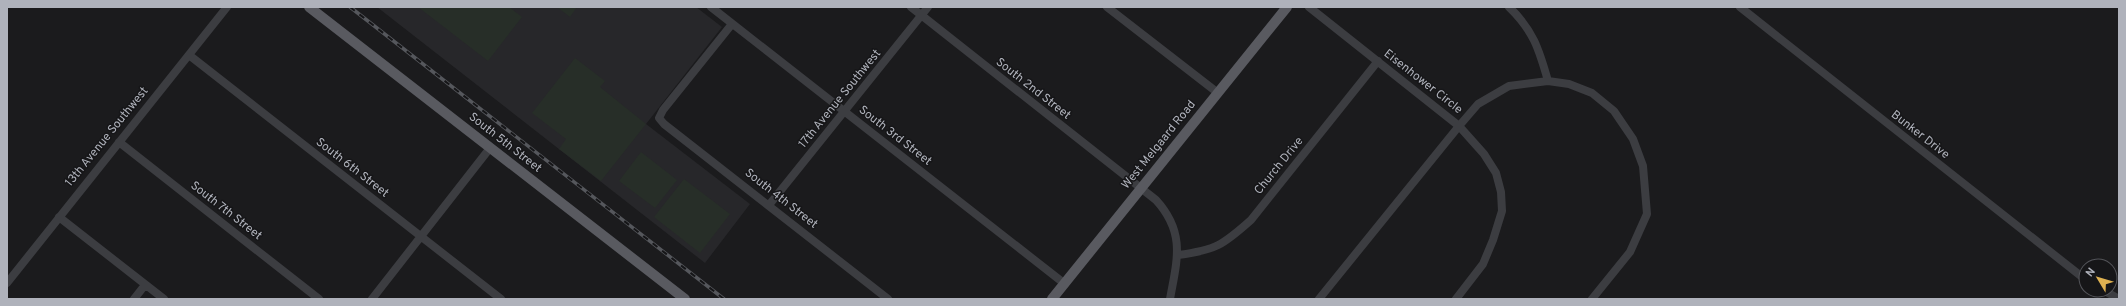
<svg xmlns="http://www.w3.org/2000/svg" width="2126" height="306" viewBox="0 0 2126 306" font-family="Overpass,sans-serif">
	<style>
		.built { fill: #27272a }
		.green { fill: #272e28 }
		.lines { fill: none; stroke-linecap: round; stroke-linejoin: round }
		.minor { stroke: #3c3d41; stroke-width: 8 }
		.major { stroke: #595a60; stroke-width: 10 }
		.rail-casing { stroke: #55575c; stroke-width: 3.5 }
		.rail { stroke: #161618; stroke-width: 2; stroke-dasharray: 6; stroke-linecap: butt }
		.labels { text-anchor: middle; dominant-baseline: central; stroke-width: 3; stroke-linejoin: round; paint-order: stroke }
		.street-label { font-size: 12px; fill: #afb2bb; stroke: #161618 }
	</style>
	<rect width="100%" height="100%" fill="#1b1b1d"/>
	<!-- built -->
	<path class="built" d="M 377,7 L 696,7 L 722,27 L 646,124 L 750,204 L 705,263 Z"/>
	<!-- green -->
	<path class="green" d="M 418,7 L 509,7 L 522,17 L 488,61 Z
		M 557,7 L 577,7 L 570,17 Z
		M 575,58 L 605,81 L 600,87 L 646,124 L 601,181 L 559,149 L 566,139 L 532,113 Z
		M 641,152 L 677,180 L 655,208 L 619,181 Z
		M 684,179 L 730,214 L 700,253 L 654,217 Z"/>
	<g class="lines">
		<!-- minor -->
		<path class="minor" d="M 711,7 L 1065,284
			M 911,7 L 1156,200 C 1186,233 1177,260 1170,299
			M 1107,7 L 1218,93
			M 1309,7 L 1459,126 L 1478,104 L 1509,86 L 1548,81 L 1569,84 L 1592,93 L 1614,111 L 1633,139 L 1643,166 L 1647,214 L 1630,252 L 1592,299
			M 1509,7 C 1533,30 1539,49 1548,81
			M 1740,7 L 2086,280
			M 732,24 L 663,110 L 659,118 L 664,124 L 888,299
			M 189,55 L 501,299
			M 119,142 L 319,299
			M 769,205 L 928,7
			M 59,217 L 164,299
			M 1178,255 C 1216,250 1223,245 1251,220 L 1378,61
			M 7,283 L 227,7
			M 2103,290 L 2119,299
			M 134,299 L 145,285
			M 372,299 L 490,148
			M 1319,299 L 1459,126 L 1484,154 L 1496,173 L 1501,192 L 1502,211 L 1493,240 L 1483,264 L 1456,299"/>
		<!-- major -->
		<path class="major" d="M 309,7 L 685,299
			M 1052,299 L 1287,7"/>
		<defs>
			<path id="rail" d="M 350,7 L 724,299"/>
		</defs>
		<!-- rail casing -->
		<use href="#rail" class="rail-casing"/>
		<!-- rail -->
		<use href="#rail" class="rail"/>
	</g>
	<g class="labels">
		<!-- street labels -->
		<g class="street-label">
			<text transform="translate(1423 82) rotate(38)">Eisenhower Circle</text>
			<text transform="translate(1033 89) rotate(38)">South 2nd Street</text>
			<text transform="translate(840 99) rotate(-51)">17th Avenue Southwest</text>
			<text transform="translate(1920 135) rotate(38)">Bunker Drive</text>
			<text transform="translate(895 136) rotate(38)">South 3rd Street</text>
			<text transform="translate(107 137) rotate(-51)">13th Avenue Southwest</text>
			<text transform="translate(505 143) rotate(38)">South 5th Street</text>
			<text transform="translate(1159 145) rotate(-51)">West Melgaard Road</text>
			<text transform="translate(1279 166) rotate(-51)">Church Drive</text>
			<text transform="translate(352 168) rotate(38)">South 6th Street</text>
			<text transform="translate(781 199) rotate(38)">South 4th Street</text>
			<text transform="translate(226 211) rotate(38)">South 7th Street</text>
		</g>
	</g>
	<!-- border -->
	<rect width="2126" height="306" fill="none" stroke="#afb2bb" stroke-width="16"/>
	<!-- north arrow -->
	<g transform="translate(2098 278) rotate(308)"><circle r="19" fill="#161618" stroke="#535459"/>
	<path d="M0-3L7 15L0 10L-7 15Z" fill="#deb151"/>
	<text y="-6" font-size="11" font-weight="bold" text-anchor="middle" fill="#afb2bb">N</text>
	</g>
</svg>
